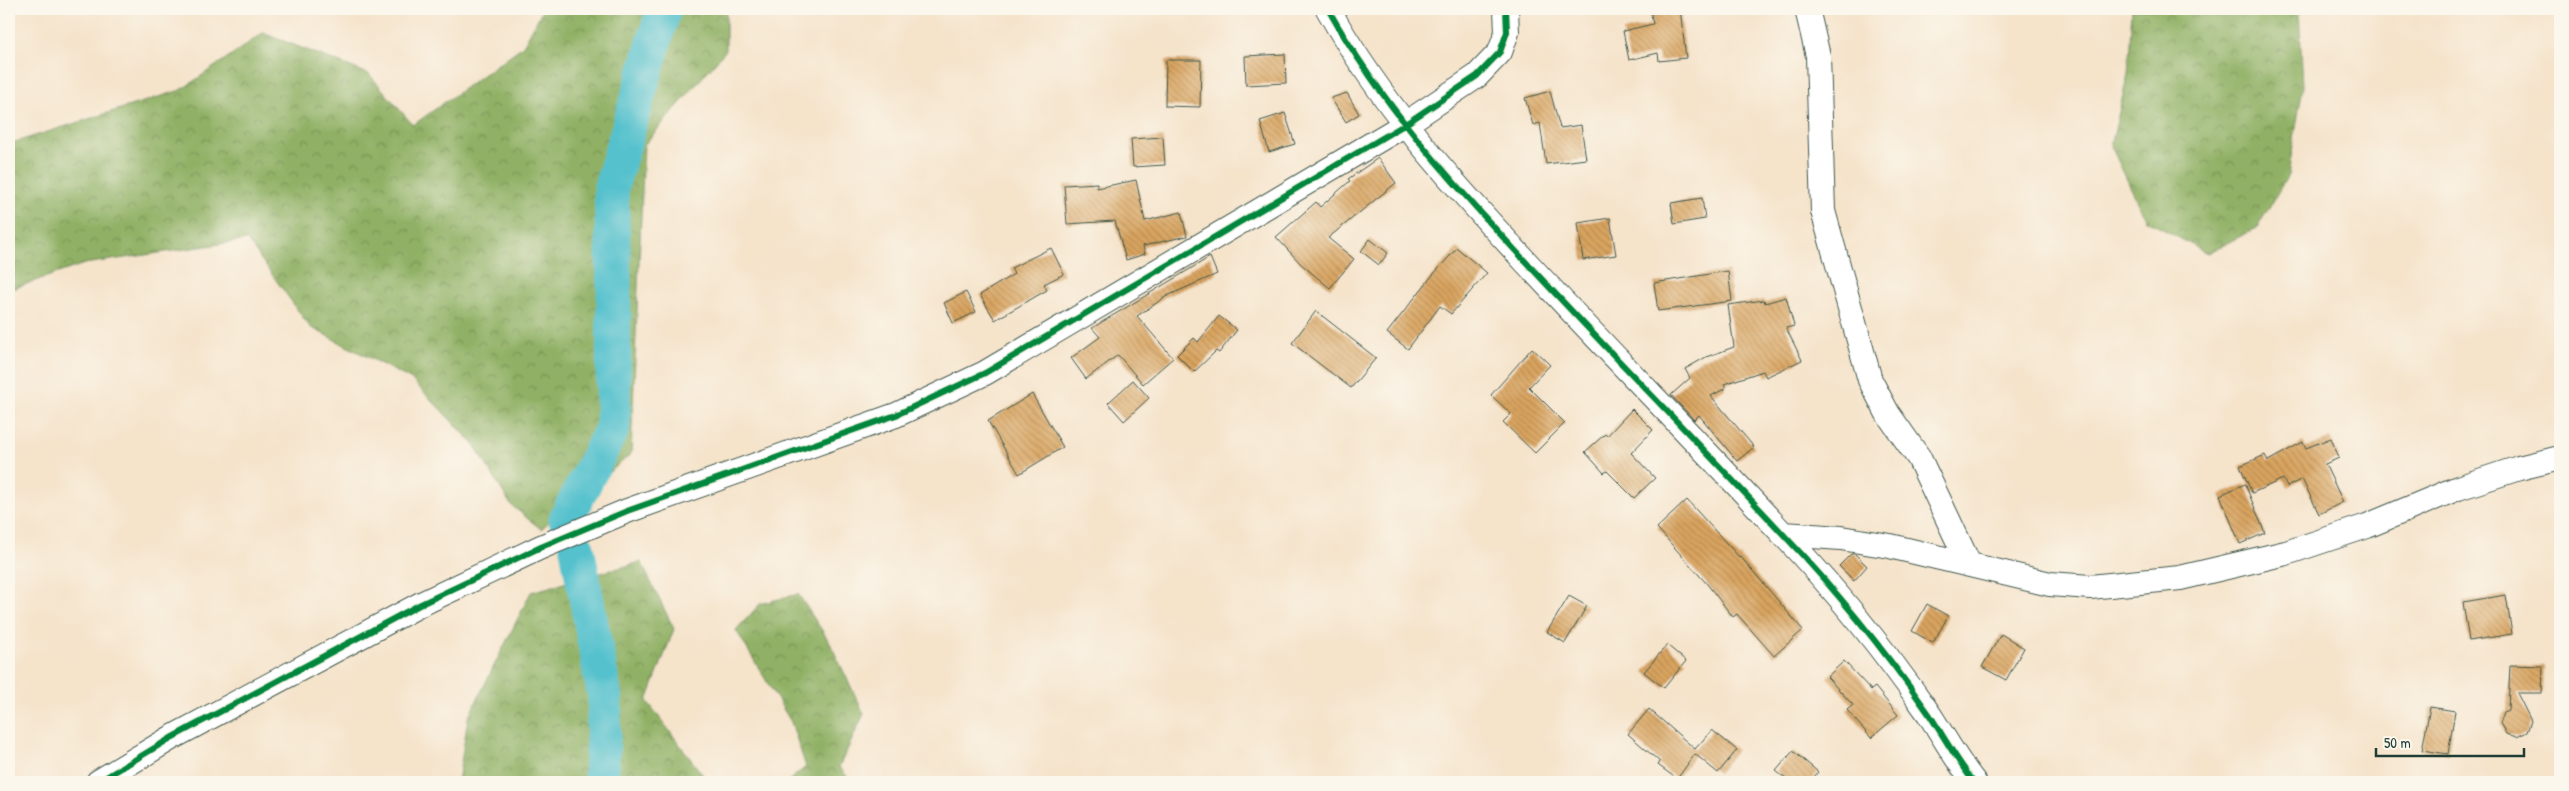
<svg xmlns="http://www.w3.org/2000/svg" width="2569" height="791" viewBox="0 0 2569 791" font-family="'Patrick Hand',sans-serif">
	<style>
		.forest { fill: url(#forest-crowns); stroke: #58774c }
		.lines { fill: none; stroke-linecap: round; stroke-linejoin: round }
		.river { stroke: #54c1cd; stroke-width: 35 }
		.building { fill: url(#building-back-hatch) }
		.minor-casing { stroke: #3f564a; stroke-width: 26 }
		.minor { stroke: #fff; stroke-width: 24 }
		.cycleway-casing { stroke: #fbf7ec; stroke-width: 9 }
		.cycleway { stroke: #00873e; stroke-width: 6 }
	</style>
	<defs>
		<pattern id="forest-crowns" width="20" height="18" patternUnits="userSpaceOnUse" patternTransform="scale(1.25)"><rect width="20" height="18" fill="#90b165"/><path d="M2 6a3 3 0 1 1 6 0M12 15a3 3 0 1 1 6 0" fill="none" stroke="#759154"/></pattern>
		<pattern id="building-back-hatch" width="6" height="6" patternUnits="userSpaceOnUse" patternTransform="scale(1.25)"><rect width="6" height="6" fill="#daa45f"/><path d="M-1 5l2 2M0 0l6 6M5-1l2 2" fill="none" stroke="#b0874f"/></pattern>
	</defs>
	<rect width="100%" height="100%" fill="#fbf7ec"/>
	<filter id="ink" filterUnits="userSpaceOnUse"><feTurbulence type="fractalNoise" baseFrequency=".02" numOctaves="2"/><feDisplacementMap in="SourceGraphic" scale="10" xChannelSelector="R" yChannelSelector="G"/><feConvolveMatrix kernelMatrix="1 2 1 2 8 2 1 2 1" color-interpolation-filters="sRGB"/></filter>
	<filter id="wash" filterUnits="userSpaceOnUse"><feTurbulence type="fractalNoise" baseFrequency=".0096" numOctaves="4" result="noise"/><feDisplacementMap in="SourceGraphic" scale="20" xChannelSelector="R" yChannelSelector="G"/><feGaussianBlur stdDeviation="1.12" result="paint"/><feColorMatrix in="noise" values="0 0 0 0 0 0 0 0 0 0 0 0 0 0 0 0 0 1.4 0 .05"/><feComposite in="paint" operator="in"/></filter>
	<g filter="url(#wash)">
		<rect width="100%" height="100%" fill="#f5e3ca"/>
		<!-- forest -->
		<path class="forest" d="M 543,9 L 726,9 L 726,50 L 644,145 L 631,454 L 541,529 L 511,505 L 473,443 L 412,380 L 310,327 L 247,240 L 84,264 L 9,290 L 9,144 L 181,90 L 263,33 L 369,74 L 413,125 L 523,46 Z
			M 2132,9 L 2299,9 L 2303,86 L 2288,175 L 2257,228 L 2207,253 L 2146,220 L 2111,146 L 2128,74 Z
			M 641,562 L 674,629 L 647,701 L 708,782 L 458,782 L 468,718 L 531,592 Z
			M 798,594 L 829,641 L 864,714 L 839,767 L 852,782 L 787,782 L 806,767 L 791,722 L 736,630 L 760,604 Z"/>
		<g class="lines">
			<!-- river -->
			<path class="river" d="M 566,519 L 613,427 L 614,281 L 611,187 L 664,9
				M 577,548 L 605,698 L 601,782"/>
		</g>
		<g id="blocks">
			<!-- building -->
			<path class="building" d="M 1650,9 L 1680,9 L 1686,58 L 1659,61 L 1658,53 L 1629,60 L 1623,31 L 1653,24 Z
				M 1285,54 L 1286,83 L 1246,85 L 1245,56 Z
				M 1166,60 L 1201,60 L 1200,107 L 1165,106 Z
				M 1550,91 L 1560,128 L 1581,125 L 1586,159 L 1546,164 L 1540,123 L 1533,125 L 1525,98 Z
				M 1347,93 L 1359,114 L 1346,122 L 1331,98 Z
				M 1285,113 L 1295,144 L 1269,152 L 1260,121 Z
				M 1163,137 L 1165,165 L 1133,167 L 1131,139 Z
				M 1378,158 L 1396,183 L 1328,238 L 1354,259 L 1330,288 L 1301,264 L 1276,237 L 1316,202 L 1320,207 L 1350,181 L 1348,179 Z
				M 1136,180 L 1145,221 L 1181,212 L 1187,236 L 1143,246 L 1145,254 L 1126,260 L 1115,221 L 1067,224 L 1064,185 L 1097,183 L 1097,188 Z
				M 1702,198 L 1705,219 L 1674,224 L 1671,203 Z
				M 1610,218 L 1616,255 L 1583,260 L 1578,223 Z
				M 1370,239 L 1388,253 L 1379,265 L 1361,251 Z
				M 1051,248 L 1064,274 L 1044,284 L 1047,290 L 995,320 L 980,295 L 1014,274 L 1011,268 Z
				M 1457,248 L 1487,273 L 1451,314 L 1440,306 L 1408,349 L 1387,333 L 1431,277 Z
				M 1210,257 L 1217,274 L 1167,296 L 1137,316 L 1173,358 L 1143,384 L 1118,355 L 1086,379 L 1071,358 L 1100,337 L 1092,328 Z
				M 1728,271 L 1732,301 L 1658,311 L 1654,283 Z
				M 966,292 L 976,312 L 953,323 L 944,303 Z
				M 1786,297 L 1794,326 L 1786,328 L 1802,360 L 1766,377 L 1763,371 L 1724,384 L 1726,388 L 1711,396 L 1754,447 L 1737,461 L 1699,415 L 1694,420 L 1671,395 L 1690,378 L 1685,369 L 1706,357 L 1734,347 L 1728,305 L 1764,300 L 1765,303 Z
				M 1316,311 L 1376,358 L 1351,388 L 1292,343 Z
				M 1219,316 L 1237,330 L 1219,353 L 1216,351 L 1194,372 L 1177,355 L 1194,338 L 1198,342 Z
				M 1532,348 L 1550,365 L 1529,387 L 1565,423 L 1535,453 L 1503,422 L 1511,414 L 1491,395 Z
				M 1133,380 L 1149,398 L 1124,421 L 1108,403 Z
				M 1032,394 L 1063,447 L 1019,474 L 988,421 Z
				M 1632,409 L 1653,430 L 1631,453 L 1655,478 L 1634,498 L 1607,471 L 1604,473 L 1585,452 L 1605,434 L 1607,436 Z
				M 2331,438 L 2339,458 L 2325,464 L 2343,502 L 2319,514 L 2302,479 L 2287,487 L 2283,479 L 2252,493 L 2240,466 L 2265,455 L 2268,461 L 2303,442 L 2306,448 Z
				M 2245,484 L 2265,533 L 2240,544 L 2220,495 Z
				M 1687,500 L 1739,557 L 1740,556 L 1803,630 L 1774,656 L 1737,614 L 1733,617 L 1707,584 L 1657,528 Z
				M 1851,554 L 1855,554 L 1867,566 L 1854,581 L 1839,566 Z
				M 2506,595 L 2512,634 L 2469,641 L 2463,602 Z
				M 1569,596 L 1587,606 L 1565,643 L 1547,632 Z
				M 1927,604 L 1948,616 L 1933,643 L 1912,631 Z
				M 2001,634 L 2024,648 L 2006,680 L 1982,667 Z
				M 1667,645 L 1686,661 L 1664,688 L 1644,672 Z
				M 1844,661 L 1871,690 L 1875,687 L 1898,715 L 1871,738 L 1847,710 L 1853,705 L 1827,677 Z
				M 2510,665 L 2543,666 L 2542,693 L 2517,693 L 2531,721 L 2527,732 L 2517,737 L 2506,734 L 2500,723 L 2504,712 L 2508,710 Z
				M 2430,707 L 2455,711 L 2448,754 L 2422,750 Z
				M 1649,709 L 1695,749 L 1712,730 L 1737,750 L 1718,773 L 1695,754 L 1677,779 L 1658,765 L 1660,762 L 1628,734 Z
				M 1793,751 L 1818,772 L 1810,782 L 1790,782 L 1776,771 Z"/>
		</g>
	</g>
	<g filter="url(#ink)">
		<use href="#blocks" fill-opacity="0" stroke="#3f564a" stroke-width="1"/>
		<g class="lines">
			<defs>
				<path id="minor" d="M 1328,9 C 1382,105 1449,179 1524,260 C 1609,352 1697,441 1782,533 C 1835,589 1885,651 1929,714 C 1944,737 1957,761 1974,782
					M 1807,9 L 1818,56 L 1823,211 L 1870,380 L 1888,414 L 1919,458 L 1969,564
					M 1784,534 L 1841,538 L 1890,546 L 2050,584 L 2090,587 L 2180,578 L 2286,553 L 2367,526 L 2458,488 L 2519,468 L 2560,458
					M 98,782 L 171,738 L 421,604 L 541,547 L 627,511 L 896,415 L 985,373 L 1404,125 L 1477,76 L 1500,52 L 1507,32 L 1506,9"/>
			</defs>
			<!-- minor casing -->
			<use href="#minor" class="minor-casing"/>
			<!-- minor -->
			<use href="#minor" class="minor"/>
			<defs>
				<path id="cycleway" d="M 1328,9 C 1382,105 1449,179 1524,260 C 1609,352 1697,441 1782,533 C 1835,589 1885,651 1929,714 C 1944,737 1957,761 1974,782
					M 98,782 L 171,738 L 421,604 L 541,547 L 627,511 L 896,415 L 985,373 L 1404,125 L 1477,76 L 1500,52 L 1507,32 L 1506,9"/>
			</defs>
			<!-- cycleway casing -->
			<use href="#cycleway" class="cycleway-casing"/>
			<!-- cycleway -->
			<use href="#cycleway" class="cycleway"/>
		</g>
	</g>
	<!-- margin -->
	<rect width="2569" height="791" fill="none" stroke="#fbf7ec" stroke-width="30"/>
	<!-- scale -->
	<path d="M2376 748v8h148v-8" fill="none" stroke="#1f3d34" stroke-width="2.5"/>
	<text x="2384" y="748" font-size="15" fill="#1f3d34" stroke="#fbf7ec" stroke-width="4" paint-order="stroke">50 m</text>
</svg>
